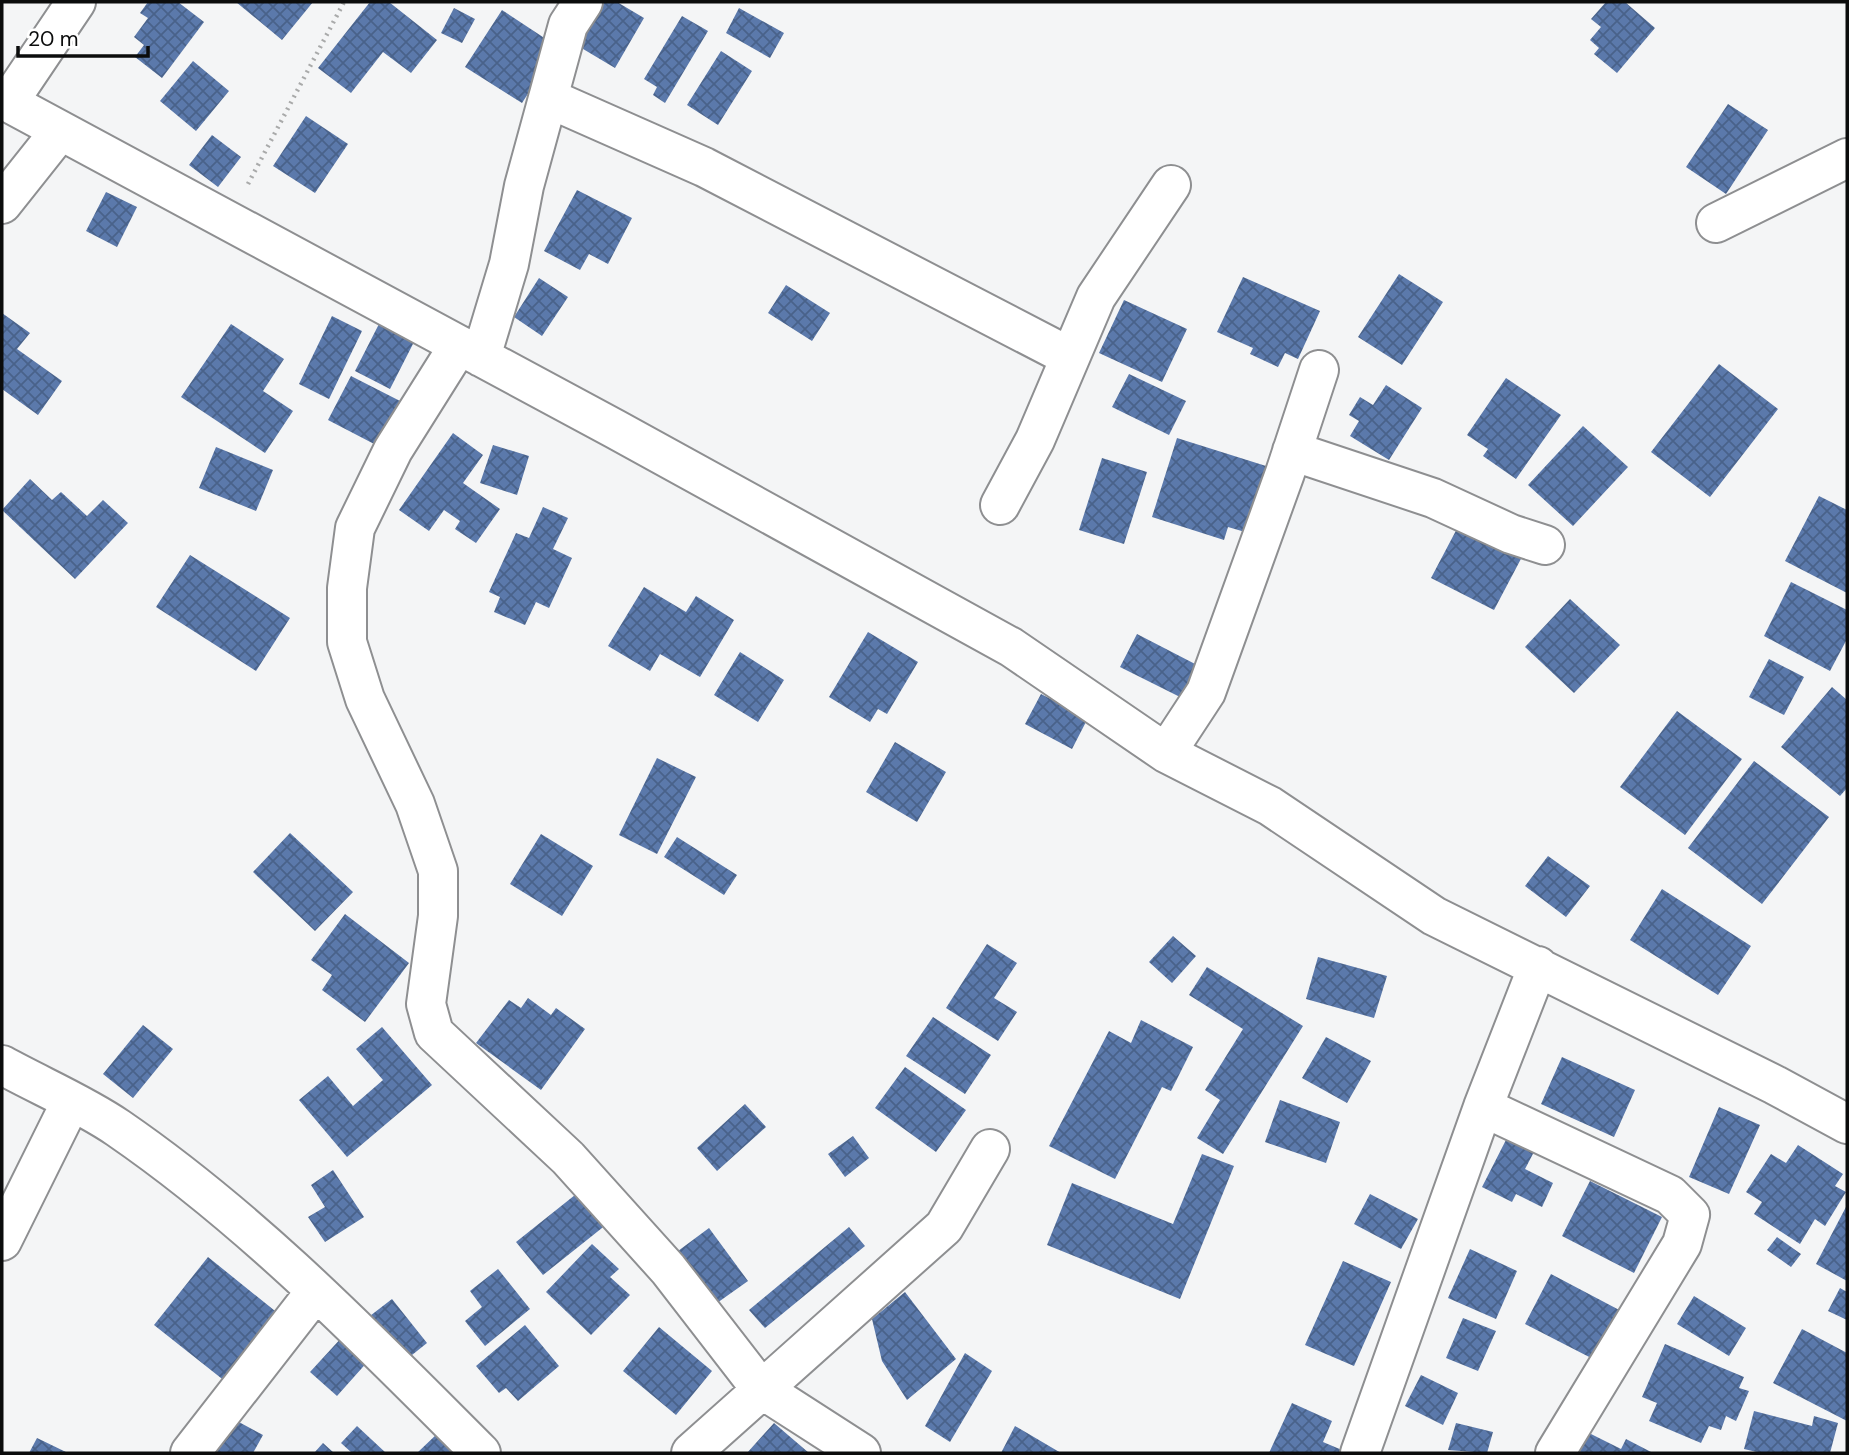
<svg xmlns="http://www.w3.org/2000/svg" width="1849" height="1455" viewBox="0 0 1849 1455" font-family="'DM Sans',sans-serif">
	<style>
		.building { fill: url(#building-cross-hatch) }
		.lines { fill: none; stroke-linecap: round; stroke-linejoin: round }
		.street-casing { stroke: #8e8f91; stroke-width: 42 }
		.path { stroke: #a9aaaa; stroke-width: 4.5; stroke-dasharray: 2 5; stroke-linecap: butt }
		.street { stroke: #fff; stroke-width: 38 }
	</style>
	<defs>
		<pattern id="building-cross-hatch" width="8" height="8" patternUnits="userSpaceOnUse" patternTransform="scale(1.75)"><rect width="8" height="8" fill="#5b79ab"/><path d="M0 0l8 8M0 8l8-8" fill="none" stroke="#49628a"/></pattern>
	</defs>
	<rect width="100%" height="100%" fill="#f4f5f6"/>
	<!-- building -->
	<path class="building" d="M 148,2 L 178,2 L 204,22 L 162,78 L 135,57 L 144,45 L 134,37 L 148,18 L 140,13 Z
		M 236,2 L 313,2 L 282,40 Z
		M 370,2 L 389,2 L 437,40 L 411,73 L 383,52 L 351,93 L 318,68 Z
		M 590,2 L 617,2 L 644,18 L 615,68 L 568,40 Z
		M 1606,2 L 1625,2 L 1655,28 L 1617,73 L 1594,54 L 1599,48 L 1590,40 L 1601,27 L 1591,19 Z
		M 454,8 L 475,19 L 462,43 L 441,33 Z
		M 739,8 L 784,33 L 770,58 L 726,33 Z
		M 502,10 L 558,47 L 522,103 L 465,67 Z
		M 682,16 L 708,31 L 665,103 L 653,95 L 657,87 L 644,79 Z
		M 721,51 L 752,71 L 718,125 L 687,105 Z
		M 193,61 L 229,91 L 196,131 L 160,101 Z
		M 1728,104 L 1768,130 L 1726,194 L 1686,167 Z
		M 306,116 L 348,144 L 315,193 L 273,166 Z
		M 212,135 L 241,157 L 218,187 L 189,165 Z
		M 577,190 L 632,218 L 608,264 L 589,254 L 580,270 L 544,251 Z
		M 106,192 L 137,207 L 117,247 L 86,231 Z
		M 1399,274 L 1443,302 L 1402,365 L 1358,337 Z
		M 1243,277 L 1320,311 L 1298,359 L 1285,353 L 1278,367 L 1250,354 L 1253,348 L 1217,332 Z
		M 539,278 L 568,297 L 542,336 L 514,317 Z
		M 786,285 L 830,313 L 812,341 L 768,313 Z
		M 1124,300 L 1187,329 L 1162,382 L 1099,353 Z
		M 2,313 L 30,333 L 17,349 L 62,381 L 38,415 L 2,389 Z
		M 332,316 L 362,331 L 329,399 L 299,384 Z
		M 380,322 L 415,340 L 390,389 L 355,371 Z
		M 231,324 L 284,359 L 263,391 L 293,411 L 265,453 L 181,397 Z
		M 1719,364 L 1778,409 L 1710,497 L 1651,452 Z
		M 1129,374 L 1186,401 L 1169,435 L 1112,407 Z
		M 351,376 L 402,402 L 378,446 L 328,420 Z
		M 1506,378 L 1561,415 L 1516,479 L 1483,456 L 1488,449 L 1467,435 Z
		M 1386,385 L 1422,408 L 1389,460 L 1350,436 L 1359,421 L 1349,415 L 1360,397 L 1373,405 Z
		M 1583,426 L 1628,467 L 1573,526 L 1528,485 Z
		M 453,433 L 483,455 L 463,483 L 500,509 L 476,543 L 455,529 L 460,521 L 444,510 L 429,531 L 399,510 Z
		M 1177,438 L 1266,466 L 1245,532 L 1228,527 L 1224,540 L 1152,517 Z
		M 493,445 L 529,456 L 517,495 L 480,483 Z
		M 216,447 L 273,470 L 256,511 L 199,488 Z
		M 1102,458 L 1147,472 L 1124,544 L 1079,530 Z
		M 30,479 L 52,500 L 61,492 L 87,516 L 103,500 L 128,523 L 75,579 L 2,510 Z
		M 1819,496 L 1847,510 L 1847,593 L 1785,561 Z
		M 543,507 L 568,518 L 553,549 L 572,558 L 549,608 L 536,602 L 525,625 L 494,612 L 500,597 L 489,592 L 516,533 L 529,538 Z
		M 1460,523 L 1523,555 L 1494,610 L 1431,578 Z
		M 190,555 L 290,618 L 256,671 L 156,607 Z
		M 1791,582 L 1847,610 L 1847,639 L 1830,671 L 1764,636 Z
		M 644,587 L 686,612 L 696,596 L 734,620 L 700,677 L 660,654 L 650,671 L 608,646 Z
		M 1570,599 L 1620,645 L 1574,693 L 1525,647 Z
		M 868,632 L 918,662 L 887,714 L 878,709 L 870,722 L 829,697 Z
		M 1137,634 L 1197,665 L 1180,697 L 1120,667 Z
		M 740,652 L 784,680 L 758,722 L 714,695 Z
		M 1769,659 L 1804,677 L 1784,715 L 1749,697 Z
		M 1832,687 L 1847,700 L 1847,788 L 1840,796 L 1781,747 Z
		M 1041,694 L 1088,718 L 1072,749 L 1025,724 Z
		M 1677,711 L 1742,759 L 1685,835 L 1620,787 Z
		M 895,742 L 946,772 L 917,822 L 866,792 Z
		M 657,758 L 696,777 L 657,854 L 619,835 Z
		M 1754,761 L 1829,817 L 1762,904 L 1688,848 Z
		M 290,833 L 353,892 L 315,931 L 253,872 Z
		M 541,834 L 593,866 L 562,916 L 510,884 Z
		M 677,837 L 737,875 L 724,895 L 664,857 Z
		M 1548,856 L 1590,886 L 1566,917 L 1525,886 Z
		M 1662,889 L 1751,946 L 1718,995 L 1630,940 Z
		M 345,914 L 409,963 L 365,1022 L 322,990 L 332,975 L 311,960 Z
		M 1173,936 L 1196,956 L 1172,983 L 1149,962 Z
		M 987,944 L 1017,963 L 994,998 L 1017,1012 L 998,1041 L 946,1008 Z
		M 1318,957 L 1387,976 L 1374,1018 L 1306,999 Z
		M 1207,967 L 1303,1026 L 1223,1154 L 1197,1138 L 1220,1100 L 1205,1090 L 1243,1029 L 1189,995 Z
		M 528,998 L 551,1015 L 556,1008 L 585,1029 L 541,1090 L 476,1043 L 509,1000 L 521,1008 Z
		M 933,1017 L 991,1055 L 965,1094 L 906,1056 Z
		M 1141,1020 L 1193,1047 L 1171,1091 L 1162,1087 L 1115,1179 L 1049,1146 L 1109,1031 L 1131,1043 Z
		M 143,1025 L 173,1049 L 133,1098 L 103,1074 Z
		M 382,1027 L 432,1085 L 347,1157 L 299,1100 L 328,1076 L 353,1106 L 383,1080 L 356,1049 Z
		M 1326,1037 L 1371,1061 L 1347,1103 L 1302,1078 Z
		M 1562,1057 L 1635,1090 L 1614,1137 L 1541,1104 Z
		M 905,1067 L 966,1110 L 936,1152 L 875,1108 Z
		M 1280,1100 L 1340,1122 L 1326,1163 L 1265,1142 Z
		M 745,1104 L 766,1127 L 717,1171 L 697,1148 Z
		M 1719,1107 L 1760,1125 L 1729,1194 L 1689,1177 Z
		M 853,1136 L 869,1158 L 845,1177 L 828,1154 Z
		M 1508,1136 L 1535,1150 L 1525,1169 L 1553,1183 L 1542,1207 L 1516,1194 L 1512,1202 L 1482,1187 Z
		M 1798,1145 L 1843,1174 L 1835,1186 L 1846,1192 L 1825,1226 L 1815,1219 L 1800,1244 L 1754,1214 L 1762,1202 L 1746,1192 L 1771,1154 L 1786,1163 Z
		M 1202,1154 L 1234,1166 L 1180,1299 L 1047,1245 L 1072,1183 L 1173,1224 Z
		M 333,1170 L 364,1217 L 325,1242 L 308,1217 L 325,1207 L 311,1185 Z
		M 1590,1181 L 1662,1217 L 1634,1273 L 1562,1236 Z
		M 580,1191 L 607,1224 L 543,1275 L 516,1242 Z
		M 1370,1194 L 1418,1219 L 1401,1249 L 1354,1224 Z
		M 1847,1205 L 1847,1281 L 1816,1264 Z
		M 849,1227 L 865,1246 L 765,1328 L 749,1310 Z
		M 709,1228 L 748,1281 L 717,1303 L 678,1251 Z
		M 1777,1237 L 1801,1254 L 1791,1267 L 1767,1250 Z
		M 592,1244 L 619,1269 L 610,1277 L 630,1295 L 591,1335 L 546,1292 Z
		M 1470,1249 L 1517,1271 L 1496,1319 L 1448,1298 Z
		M 208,1257 L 280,1315 L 226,1382 L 154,1325 Z
		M 1343,1261 L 1391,1282 L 1354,1366 L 1305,1345 Z
		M 498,1269 L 530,1309 L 485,1346 L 465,1321 L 482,1307 L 470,1291 Z
		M 1551,1274 L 1623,1312 L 1597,1361 L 1525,1324 Z
		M 1840,1288 L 1847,1292 L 1847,1320 L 1828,1311 Z
		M 905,1292 L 956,1359 L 907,1400 L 882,1361 L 872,1319 Z
		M 1694,1296 L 1746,1328 L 1729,1356 L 1677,1324 Z
		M 392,1299 L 427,1343 L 402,1363 L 366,1319 Z
		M 1463,1318 L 1496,1331 L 1478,1371 L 1446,1358 Z
		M 525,1325 L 559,1366 L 518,1401 L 506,1388 L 499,1393 L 476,1366 Z
		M 659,1327 L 712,1371 L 676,1415 L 623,1371 Z
		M 1802,1329 L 1847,1353 L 1847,1421 L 1773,1383 Z
		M 344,1335 L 370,1359 L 337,1396 L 310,1372 Z
		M 1665,1344 L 1744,1377 L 1739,1388 L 1749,1391 L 1736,1421 L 1726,1416 L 1721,1430 L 1709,1426 L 1701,1443 L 1649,1421 L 1657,1403 L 1642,1397 Z
		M 965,1353 L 992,1371 L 950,1442 L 925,1426 Z
		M 1421,1375 L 1458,1393 L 1443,1425 L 1405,1406 Z
		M 1292,1403 L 1332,1421 L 1323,1442 L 1349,1453 L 1269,1453 Z
		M 1754,1411 L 1812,1426 L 1814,1416 L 1838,1423 L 1830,1453 L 1761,1453 L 1744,1449 Z
		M 224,1414 L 263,1435 L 253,1453 L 202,1453 Z
		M 774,1423 L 809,1453 L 747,1453 Z
		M 1456,1423 L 1493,1432 L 1487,1453 L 1448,1450 Z
		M 357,1426 L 386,1453 L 352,1453 L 341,1443 Z
		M 1015,1426 L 1061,1453 L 1001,1453 Z
		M 1587,1432 L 1621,1449 L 1626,1439 L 1653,1453 L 1576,1453 Z
		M 438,1433 L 459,1453 L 417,1453 Z
		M 37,1438 L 68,1453 L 29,1453 Z
		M 323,1443 L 334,1453 L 314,1453 Z"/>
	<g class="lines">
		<defs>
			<path id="street" d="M 548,98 L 704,167 L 1070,357
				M 2,99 L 615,429 L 1011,647 L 1166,753 L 1270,806 L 1434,916 L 1775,1085 L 1847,1124
				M 8,103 L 76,2
				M 2,204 L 60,131
				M 1716,223 L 1847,158
				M 459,345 L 393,450 L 355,528 L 347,588 L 347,642 L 365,699 L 415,804 L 438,871 L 438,916 L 426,1004 L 434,1033 L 568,1158 L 668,1269 L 760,1388 L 861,1453
				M 481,357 L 509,264 L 524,186 L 568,25 L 583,2
				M 1292,451 L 1433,498 L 1511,534 L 1545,545
				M 1000,505 L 1035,440 L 1096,297 L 1171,185
				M 1166,753 L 1206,692 L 1285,473 L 1319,370
				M 2,1065 C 40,1086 83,1104 118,1128 C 252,1220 367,1339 481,1453
				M 1483,1107 L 1670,1195 L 1690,1215 L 1682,1244 L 1555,1453
				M 2,1241 L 71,1102
				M 190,1453 L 316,1291
				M 691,1453 L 944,1227 L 990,1149
				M 1360,1453 L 1483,1107 L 1538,966"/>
		</defs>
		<!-- street casing -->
		<use href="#street" class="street-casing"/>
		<!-- path -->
		<path class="path" d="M 248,184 L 344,2"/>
		<!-- street -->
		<use href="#street" class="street"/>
	</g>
	<!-- border -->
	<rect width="1849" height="1455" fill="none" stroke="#0b0c0c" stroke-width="7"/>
	<!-- scale -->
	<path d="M18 46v10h130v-10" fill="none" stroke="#0b0c0c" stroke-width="3.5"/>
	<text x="28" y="46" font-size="21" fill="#0b0c0c" stroke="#ffffff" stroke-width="5" paint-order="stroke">20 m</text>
</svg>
